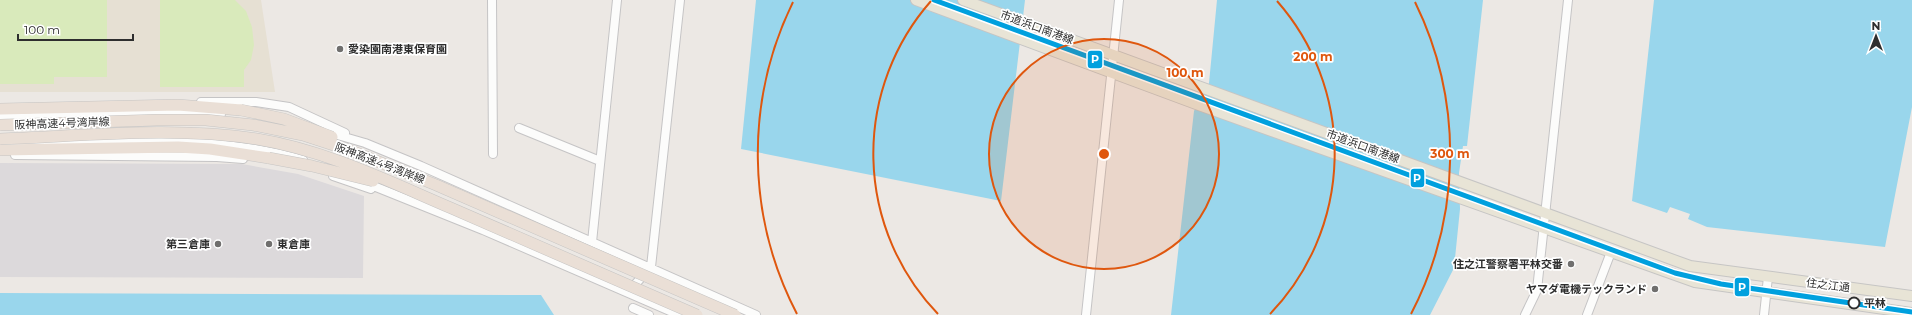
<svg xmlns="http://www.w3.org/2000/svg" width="1912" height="315" viewBox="0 0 1912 315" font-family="Montserrat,'Noto Sans JP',sans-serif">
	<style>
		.industrial { fill: #dcd9db }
		.education { fill: #e6e0d3 }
		.pitch { fill: #d9eabb }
		.water { fill: #99d6ec }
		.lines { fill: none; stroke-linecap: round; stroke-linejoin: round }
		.minor-casing { stroke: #c5c4c5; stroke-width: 10 }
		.major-casing { stroke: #c6c5c4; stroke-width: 12 }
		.highway-casing { stroke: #c6c5c4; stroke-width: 12 }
		.minor { stroke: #fcfcfb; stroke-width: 8 }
		.major { stroke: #e8e4d6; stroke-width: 10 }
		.highway { stroke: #eadfd6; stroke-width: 11 }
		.highway-bridge-casing { stroke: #c6c5c4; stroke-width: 12; stroke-linecap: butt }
		.highway-bridge { stroke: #eadfd6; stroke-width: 11 }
		.rail-1-casing { stroke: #fff; stroke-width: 8 }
		.rail-1 { stroke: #00a0de; stroke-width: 5 }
		.ring { fill: none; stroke: #df570e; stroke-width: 2 }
		.poi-dot { fill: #706f6e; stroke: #fff; stroke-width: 1.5 }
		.stop-dot { fill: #fff; stroke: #2e2e2e; stroke-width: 2 }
		.labels { text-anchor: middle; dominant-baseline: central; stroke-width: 3.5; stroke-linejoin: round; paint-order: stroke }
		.street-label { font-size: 11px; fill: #2e2e2e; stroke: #fff }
		.poi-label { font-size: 11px; font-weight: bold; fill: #2e2e2e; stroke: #fff; text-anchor: end }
		.stop-label { font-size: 11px; font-weight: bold; fill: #2e2e2e; stroke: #fff; text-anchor: start }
		.centre { fill: #df570e; stroke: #fff; stroke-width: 2 }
		.ring-label { font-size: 12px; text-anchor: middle; font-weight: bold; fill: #df570e; stroke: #fff; stroke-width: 3.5; stroke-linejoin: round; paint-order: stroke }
		.line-badge { stroke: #fff; stroke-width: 1.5 }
		.badge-label { font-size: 11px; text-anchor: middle; font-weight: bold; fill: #fff }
	</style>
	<rect width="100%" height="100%" fill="#ece8e4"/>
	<!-- industrial -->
	<path class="industrial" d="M 0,163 L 242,164 L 298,174 L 364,196 L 363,278 L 0,277 Z"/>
	<!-- education -->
	<path class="education" d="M 0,0 L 261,0 L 275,92 L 0,92 Z"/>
	<!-- pitch -->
	<path class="pitch" d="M 0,0 L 107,0 L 107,77 L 54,77 L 54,84 L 0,84 Z
		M 160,0 L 235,0 L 246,11 L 252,27 L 254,45 L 251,60 L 244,70 L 244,87 L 160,87 Z"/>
	<!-- water -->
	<path class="water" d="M 756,0 L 1025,0 L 1001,201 L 741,149 Z
		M 1217,0 L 1483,0 L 1467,146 L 1463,146 L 1459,173 L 1460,209 L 1454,268 L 1430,315 L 1171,315 L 1194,111 L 1209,83 Z
		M 1654,0 L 1912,0 L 1912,107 L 1885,247 L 1707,227 L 1688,219 L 1690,214 L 1670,207 L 1667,213 L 1632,201 Z
		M 0,293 L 541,295 L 554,315 L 0,315 Z"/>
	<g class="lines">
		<defs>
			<path id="minor" d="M 492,0 L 493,154
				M 201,102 L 256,102 L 289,107 L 345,133
				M 0,118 L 176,113 L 221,114
				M 519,128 L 600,161
				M 327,132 L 365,143 L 421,166 L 756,315
				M 0,144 C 100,143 205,131 303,160
				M 15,155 L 217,157 L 243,159
				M 333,176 L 371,189
				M 366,183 L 483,230 L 679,315
				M 592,242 L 617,0
				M 629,291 L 651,267 L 680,0
				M 633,308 L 649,315
				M 1086,315 L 1119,0
				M 1525,315 L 1537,290 L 1568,0
				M 1587,315 L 1611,252
				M 1764,315 L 1768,277"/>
			<path id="major" d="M 916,0 L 1196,104 L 1695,282 L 1912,313
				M 963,0 L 1690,266 L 1912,296"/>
			<path id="highway" d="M 0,109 L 178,105 L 241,110
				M 0,150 L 178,147 L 210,149 L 269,158"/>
		</defs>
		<!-- minor casing -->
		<use href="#minor" class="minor-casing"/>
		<!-- major casing -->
		<use href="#major" class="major-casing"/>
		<!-- highway casing -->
		<use href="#highway" class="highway-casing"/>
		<!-- minor -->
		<use href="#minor" class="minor"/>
		<!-- major -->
		<use href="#major" class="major"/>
		<!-- highway -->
		<use href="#highway" class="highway"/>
		<defs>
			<path id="highway-bridge" d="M 241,110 L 284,119 L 332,137
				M 0,125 L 157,120 L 206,120 L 253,125 L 303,135 L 352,151 L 436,185 L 735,315
				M 0,139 C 84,136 174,126 257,139 C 325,150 388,181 451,208 C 533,244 615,279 697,315
				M 269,158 L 312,166 L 373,181"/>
		</defs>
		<!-- highway-bridge casing -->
		<use href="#highway-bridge" class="highway-bridge-casing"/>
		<!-- highway-bridge -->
		<use href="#highway-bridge" class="highway-bridge"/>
		<defs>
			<path id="rail-1" d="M 934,0 L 1675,273 L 1721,284 L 1912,312"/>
		</defs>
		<!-- rail-1 casing -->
		<use href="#rail-1" class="rail-1-casing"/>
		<!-- rail-1 -->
		<use href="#rail-1" class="rail-1"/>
	</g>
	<!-- distance rings -->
	<circle cx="1104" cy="154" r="115" fill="#df570e" fill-opacity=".12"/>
	<g class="ring">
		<circle cx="1104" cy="154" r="115"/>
		<path d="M938 314A231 231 0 0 1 931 1M1277 1A231 231 0 0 1 1270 314"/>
		<path d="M797 314A346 346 0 0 1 793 2M1415 2A346 346 0 0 1 1411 314"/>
	</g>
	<!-- markers -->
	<g class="poi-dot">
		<circle cx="340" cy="49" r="4"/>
		<circle cx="218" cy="244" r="4"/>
		<circle cx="269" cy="244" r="4"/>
		<circle cx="1571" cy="264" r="4"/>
		<circle cx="1655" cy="289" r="4"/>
	</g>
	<circle class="stop-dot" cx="1854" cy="303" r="5.5"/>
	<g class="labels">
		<!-- street labels -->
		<g class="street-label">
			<text transform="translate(1037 27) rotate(20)">市道浜口南港線</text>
			<text transform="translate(62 123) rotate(-2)">阪神高速4号湾岸線</text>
			<text transform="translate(1363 146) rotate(20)">市道浜口南港線</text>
			<text transform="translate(380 163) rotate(21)">阪神高速4号湾岸線</text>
			<text transform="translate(1828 285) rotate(7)">住之江通</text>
		</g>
		<!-- poi labels -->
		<g class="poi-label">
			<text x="348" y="49" text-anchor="start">愛染園南港東保育園</text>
			<text x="210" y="244">第三倉庫</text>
			<text x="277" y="244" text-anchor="start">東倉庫</text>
			<text x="1563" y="264">住之江警察署平林交番</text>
			<text x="1647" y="289">ヤマダ電機テックランド</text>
		</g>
		<!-- stop labels -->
		<g class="stop-label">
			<text x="1864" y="303">平林</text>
		</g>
	</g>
	<circle cx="1104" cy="154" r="6" class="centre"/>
	<g class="ring-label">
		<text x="1313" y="61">200 m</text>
		<text x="1185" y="77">100 m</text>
		<text x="1450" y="158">300 m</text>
	</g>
	<g class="line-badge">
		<rect x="1087" y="50" width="16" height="19" rx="4" fill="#00a0de"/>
		<rect x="1410" y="168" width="15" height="20" rx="4" fill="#00a0de"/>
		<rect x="1734" y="277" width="16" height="20" rx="4" fill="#00a0de"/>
	</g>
	<g class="badge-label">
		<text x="1095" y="63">P</text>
		<text x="1417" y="182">P</text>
		<text x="1742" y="291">P</text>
	</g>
	<!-- north arrow -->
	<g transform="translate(1876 36)" stroke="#ffffff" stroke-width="3" paint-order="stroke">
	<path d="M0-3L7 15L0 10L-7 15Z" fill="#2e2e2e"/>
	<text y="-6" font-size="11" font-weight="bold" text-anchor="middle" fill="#2e2e2e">N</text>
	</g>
	<!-- scale -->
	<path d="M18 34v6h115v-6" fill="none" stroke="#2e2e2e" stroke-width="2"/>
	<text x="24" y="34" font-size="12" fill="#2e2e2e" stroke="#ffffff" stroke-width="3" paint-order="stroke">100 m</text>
</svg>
